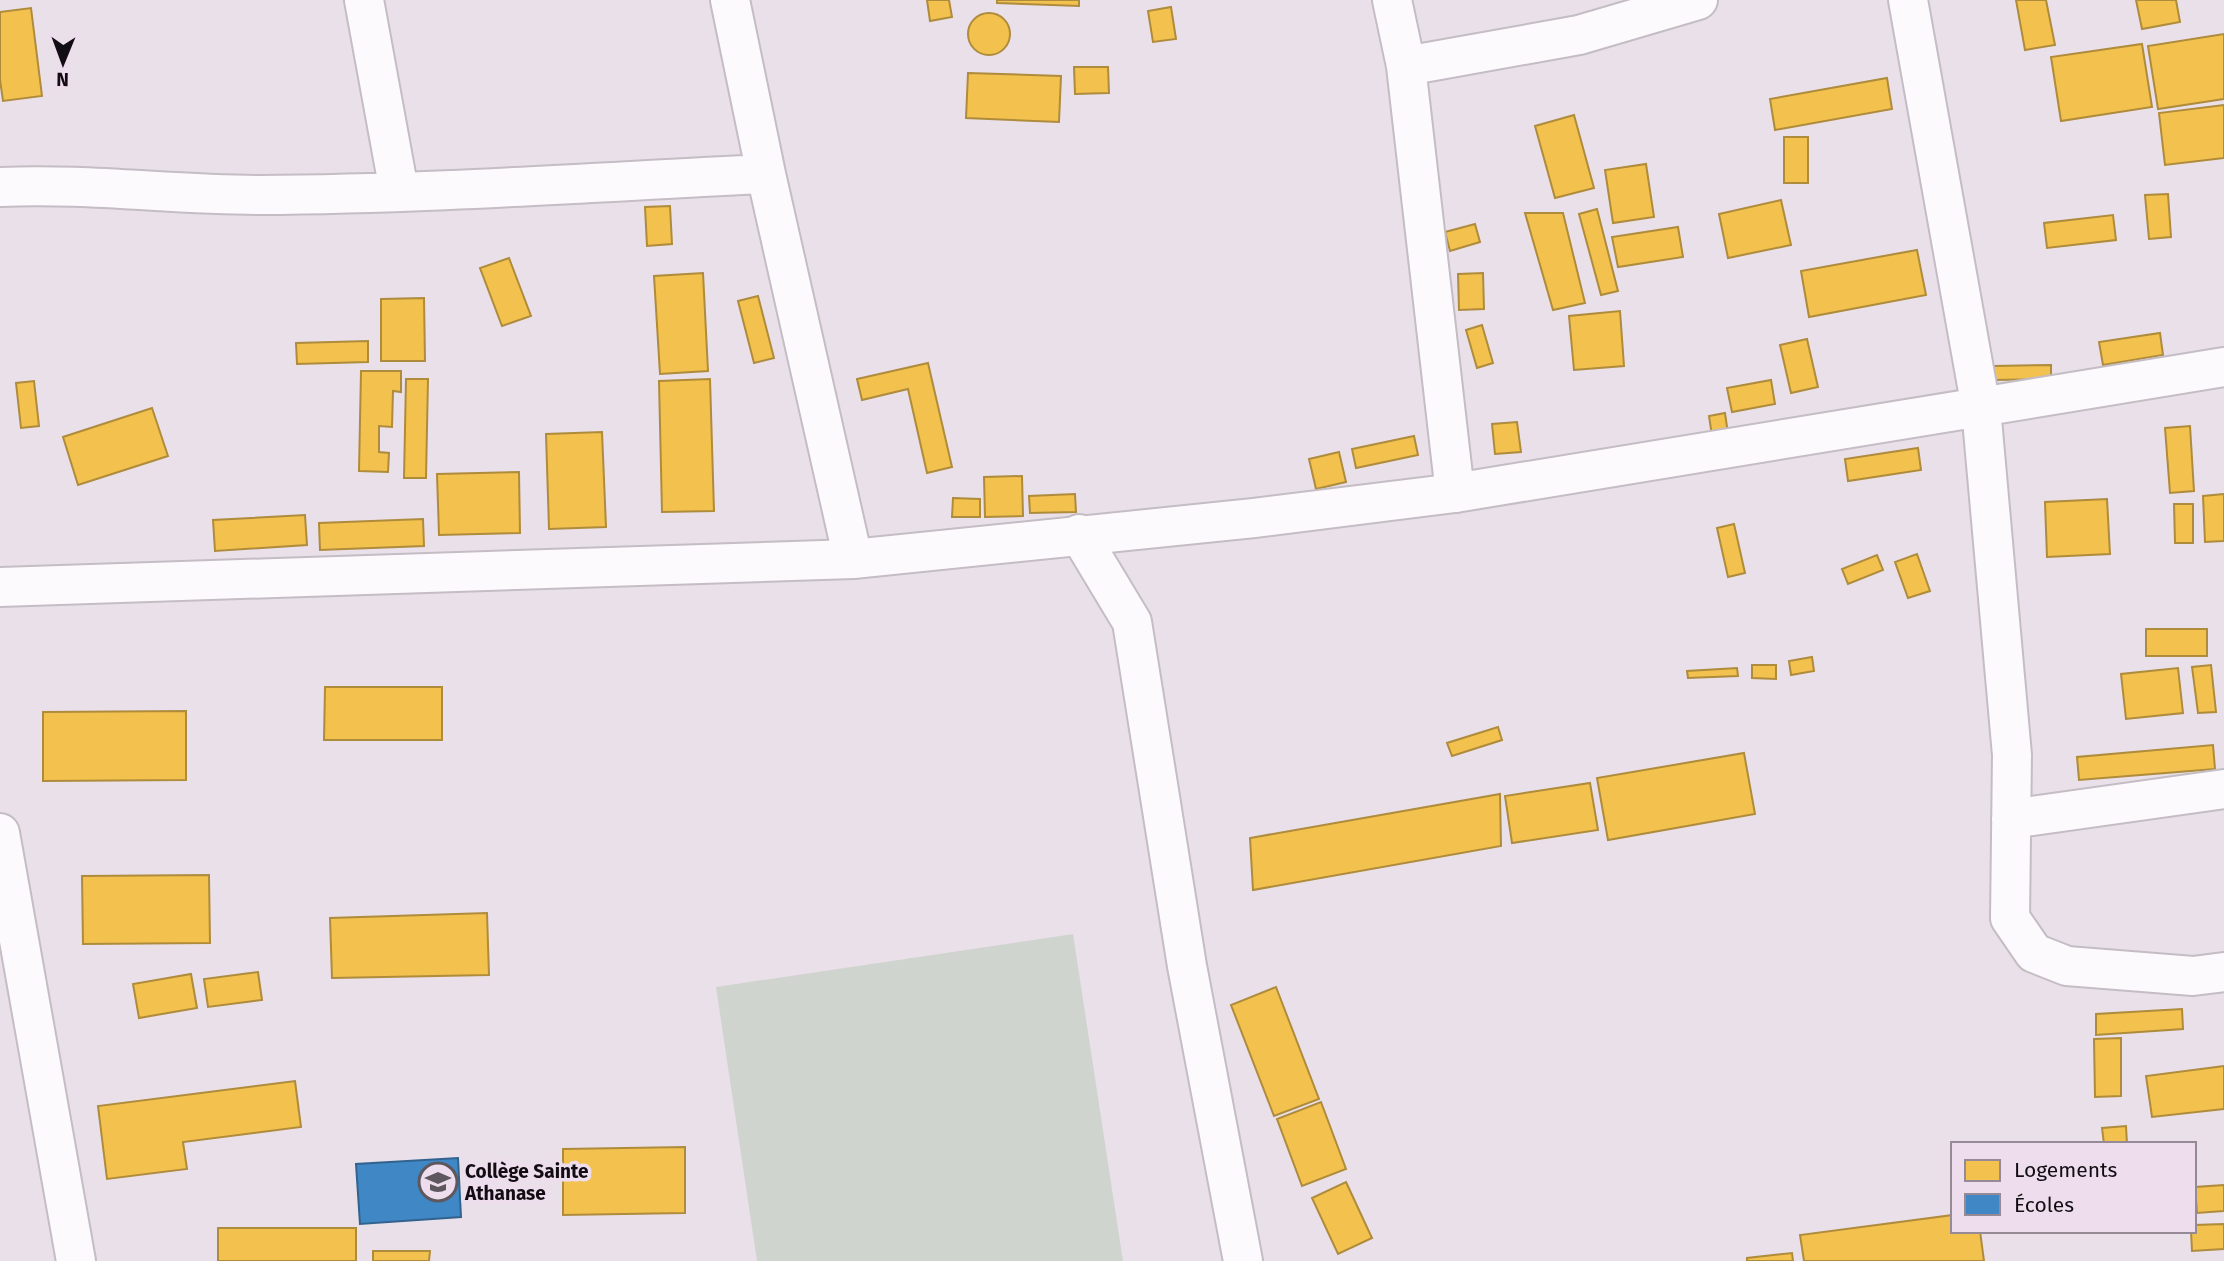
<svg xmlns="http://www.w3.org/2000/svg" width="2224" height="1261" viewBox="0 0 2224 1261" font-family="'Fira Sans',sans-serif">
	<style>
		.green { fill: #d0d4ce }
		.homes { fill: #f2c14e; stroke: #af8b3c; stroke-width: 2 }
		.schools { fill: #3f88c5; stroke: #32638f; stroke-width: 2 }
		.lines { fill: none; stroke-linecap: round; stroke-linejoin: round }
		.street-casing { stroke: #c4bdc4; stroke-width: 42 }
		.secondary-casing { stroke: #c4bdc4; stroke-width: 42 }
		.street { stroke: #fcfafc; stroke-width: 38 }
		.secondary { stroke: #fcfafc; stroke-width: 38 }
		.labels { text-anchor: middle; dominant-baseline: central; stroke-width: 7; stroke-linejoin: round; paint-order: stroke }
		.poi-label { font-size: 19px; font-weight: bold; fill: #120d12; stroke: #eddded; text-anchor: start }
	</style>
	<rect width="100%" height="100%" fill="#eae0ea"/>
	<!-- green -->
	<path class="green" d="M 1073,934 L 1123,1261 L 757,1261 L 716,987 Z"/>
	<!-- homes -->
	<path class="homes" d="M 927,0 L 949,0 L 952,17 L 930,21 Z
		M 997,0 L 1079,0 L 1079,6 L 997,3 Z
		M 2016,0 L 2046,0 L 2055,45 L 2025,50 Z
		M 2136,0 L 2176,0 L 2180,22 L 2142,29 Z
		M 1171,7 L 1176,39 L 1153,42 L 1148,11 Z
		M 31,8 L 42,96 L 3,101 L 0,80 L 0,12 Z
		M968 34a21 21 0 1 1 42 0a21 21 0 1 1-42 0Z
		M 2224,34 L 2224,99 L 2158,109 L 2148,46 Z
		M 2142,44 L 2152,107 L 2061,121 L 2051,57 Z
		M 1074,67 L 1108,67 L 1109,93 L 1075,94 Z
		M 968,73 L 1061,76 L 1059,122 L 966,118 Z
		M 1887,78 L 1892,109 L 1775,130 L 1770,99 Z
		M 2224,105 L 2224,158 L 2165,165 L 2159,113 Z
		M 1574,115 L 1594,188 L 1555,198 L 1535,126 Z
		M 1784,137 L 1808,137 L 1808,183 L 1784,183 Z
		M 1646,164 L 1654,217 L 1613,223 L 1605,170 Z
		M 2168,194 L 2171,237 L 2149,239 L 2145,195 Z
		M 1781,200 L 1791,245 L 1728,258 L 1719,214 Z
		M 670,206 L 672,244 L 647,246 L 645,207 Z
		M 1597,209 L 1618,291 L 1601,295 L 1579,214 Z
		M 1525,213 L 1563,213 L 1585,303 L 1553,310 Z
		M 2113,215 L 2116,240 L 2047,248 L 2044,223 Z
		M 1475,224 L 1480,242 L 1450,251 L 1445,232 Z
		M 1678,227 L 1683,257 L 1618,267 L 1612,237 Z
		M 1917,250 L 1926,295 L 1809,317 L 1801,271 Z
		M 509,258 L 531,316 L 502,326 L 480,268 Z
		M 703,273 L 708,371 L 660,374 L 654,276 Z
		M 1483,273 L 1484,309 L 1459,310 L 1458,274 Z
		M 758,296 L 774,358 L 754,363 L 738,301 Z
		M 424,298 L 425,361 L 381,361 L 381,299 Z
		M 1620,311 L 1624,366 L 1574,370 L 1569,316 Z
		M 1482,325 L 1493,363 L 1477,368 L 1466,330 Z
		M 2160,333 L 2163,355 L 2103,365 L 2099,342 Z
		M 1807,339 L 1818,387 L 1791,393 L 1780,345 Z
		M 368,341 L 368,362 L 297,364 L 296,343 Z
		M 928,363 L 952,467 L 927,473 L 908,389 L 862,400 L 857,379 Z
		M 2051,365 L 2051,379 L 1994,380 L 1993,366 Z
		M 361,371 L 401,371 L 401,392 L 393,391 L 392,427 L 379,426 L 379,452 L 389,453 L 388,472 L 359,471 Z
		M 406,379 L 428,379 L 426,478 L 404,478 Z
		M 710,379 L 714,511 L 662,512 L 659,381 Z
		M 1771,380 L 1775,404 L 1732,412 L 1727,388 Z
		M 34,381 L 39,426 L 21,428 L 16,383 Z
		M 152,408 L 168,456 L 78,485 L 63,437 Z
		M 1725,413 L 1728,434 L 1712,436 L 1709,416 Z
		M 1517,422 L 1521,452 L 1495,454 L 1492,424 Z
		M 2190,426 L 2194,491 L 2170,493 L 2165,428 Z
		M 602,432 L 606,527 L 549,529 L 546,434 Z
		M 1414,436 L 1418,455 L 1356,468 L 1352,449 Z
		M 1918,448 L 1921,470 L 1848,481 L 1845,459 Z
		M 1339,452 L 1346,482 L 1316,489 L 1309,459 Z
		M 519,472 L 520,533 L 439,535 L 437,474 Z
		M 1022,476 L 1023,516 L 985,517 L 984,477 Z
		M 1075,494 L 1076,512 L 1030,513 L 1029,496 Z
		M 2224,494 L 2224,541 L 2205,542 L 2203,496 Z
		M 953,498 L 980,499 L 980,517 L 952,517 Z
		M 2107,499 L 2110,554 L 2047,557 L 2045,502 Z
		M 2174,504 L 2193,504 L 2193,543 L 2175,543 Z
		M 305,515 L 307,545 L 215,551 L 213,520 Z
		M 423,519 L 424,546 L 320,550 L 319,523 Z
		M 1734,524 L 1745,573 L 1728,577 L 1717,528 Z
		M 1917,554 L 1930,591 L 1908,598 L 1895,562 Z
		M 1877,555 L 1883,570 L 1848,584 L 1842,569 Z
		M 2146,629 L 2207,629 L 2207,656 L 2146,656 Z
		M 1812,657 L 1814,671 L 1791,675 L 1789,661 Z
		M 1752,665 L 1776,665 L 1776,679 L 1752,678 Z
		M 2211,665 L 2216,712 L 2198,713 L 2192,667 Z
		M 1737,668 L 1738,676 L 1688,678 L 1687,671 Z
		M 2178,668 L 2183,713 L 2126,719 L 2121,674 Z
		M 325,687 L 442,687 L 442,740 L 324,740 Z
		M 186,711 L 186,780 L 43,781 L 43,712 Z
		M 1498,727 L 1502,740 L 1452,756 L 1447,743 Z
		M 2213,745 L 2215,769 L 2079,780 L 2077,757 Z
		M 1744,753 L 1755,814 L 1608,840 L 1597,778 Z
		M 1590,783 L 1598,830 L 1512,843 L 1505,796 Z
		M 1500,794 L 1501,846 L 1253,890 L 1250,838 Z
		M 209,875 L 210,943 L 83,944 L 82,876 Z
		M 487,913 L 489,975 L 332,978 L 330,918 Z
		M 258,972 L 262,1000 L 208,1007 L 204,979 Z
		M 191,974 L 197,1008 L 139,1018 L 133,984 Z
		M 1276,987 L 1319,1099 L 1274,1116 L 1231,1005 Z
		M 2182,1009 L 2183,1029 L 2096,1035 L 2096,1014 Z
		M 2121,1038 L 2121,1096 L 2095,1097 L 2094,1039 Z
		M 2224,1066 L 2224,1109 L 2152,1117 L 2146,1076 Z
		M 295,1081 L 301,1127 L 183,1142 L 187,1169 L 107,1179 L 98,1106 Z
		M 1321,1102 L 1346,1169 L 1302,1186 L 1277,1119 Z
		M 2126,1126 L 2127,1144 L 2104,1144 L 2102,1128 Z
		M 685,1147 L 685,1213 L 563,1215 L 563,1149 Z
		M 1346,1182 L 1372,1238 L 1338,1254 L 1312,1198 Z
		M 2224,1185 L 2224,1211 L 2197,1213 L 2195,1187 Z
		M 1953,1215 L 1953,1231 L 1980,1231 L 1984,1261 L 1804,1261 L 1800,1235 Z
		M 2224,1224 L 2224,1249 L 2192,1251 L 2191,1231 L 2194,1231 L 2194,1225 Z
		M 218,1228 L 356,1228 L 356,1261 L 218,1261 Z
		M 373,1251 L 430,1251 L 429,1261 L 373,1261 Z
		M 1792,1253 L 1793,1261 L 1747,1261 L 1747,1258 Z"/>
	<!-- schools -->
	<path class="schools" d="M 458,1158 L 461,1217 L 360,1224 L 356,1164 Z"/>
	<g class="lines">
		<defs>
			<path id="street" d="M 364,0 L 399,191
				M 730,0 L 766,174 L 853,559
				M 1392,0 L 1406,66 L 1455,493
				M 1908,0 L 1981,408 L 2012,755 L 2010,918 L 2034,953 L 2067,966 L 2193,976 L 2224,972
				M 1406,66 L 1579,35 L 1698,0
				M 0,187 C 87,183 172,195 259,195 C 428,194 597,182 766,174
				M 1079,534 L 1132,622 L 1187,966 L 1243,1261
				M 2011,819 L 2224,789
				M 0,833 L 76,1261"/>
			<path id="secondary" d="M 0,587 L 853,559 L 1254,518 L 1455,493 L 2224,367"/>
		</defs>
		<!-- street casing -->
		<use href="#street" class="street-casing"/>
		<!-- secondary casing -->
		<use href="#secondary" class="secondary-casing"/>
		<!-- street -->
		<use href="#street" class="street"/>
		<!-- secondary -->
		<use href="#secondary" class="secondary"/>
	</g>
	<!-- icons -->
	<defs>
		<symbol id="school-ring" viewBox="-11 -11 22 22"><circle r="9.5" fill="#eddded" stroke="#5e575e" stroke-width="1.5"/><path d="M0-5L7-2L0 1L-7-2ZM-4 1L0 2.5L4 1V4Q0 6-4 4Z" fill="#5e575e"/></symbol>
	</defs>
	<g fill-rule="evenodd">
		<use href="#school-ring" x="416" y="1160" width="44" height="44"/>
	</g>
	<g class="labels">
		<!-- poi labels -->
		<g class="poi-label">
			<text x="465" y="1171">Collège Sainte<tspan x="465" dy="22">Athanase</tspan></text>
		</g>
	</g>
	<!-- legend -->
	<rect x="1951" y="1142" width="245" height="91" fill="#eddded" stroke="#958a95" stroke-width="2"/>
	<rect x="1965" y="1160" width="35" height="21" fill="#f2c14e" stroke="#958a95" stroke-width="2"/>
	<text x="2014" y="1177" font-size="21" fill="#120d12">Logements</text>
	<rect x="1965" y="1194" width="35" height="21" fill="#3f88c5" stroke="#958a95" stroke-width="2"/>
	<text x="2014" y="1212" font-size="21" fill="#120d12">Écoles</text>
	<!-- north arrow -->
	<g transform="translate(63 63) rotate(181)" stroke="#eddded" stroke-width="5" paint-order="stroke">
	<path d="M0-5L12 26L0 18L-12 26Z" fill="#120d12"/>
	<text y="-10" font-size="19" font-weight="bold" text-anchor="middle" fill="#120d12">N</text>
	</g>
</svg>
